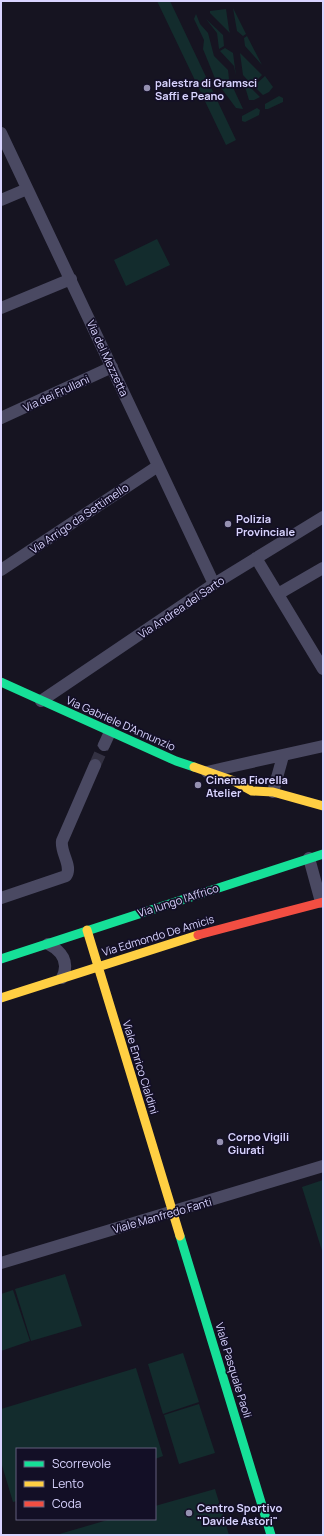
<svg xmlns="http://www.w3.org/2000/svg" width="324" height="1536" viewBox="0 0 324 1536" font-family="Manrope,sans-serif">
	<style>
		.green { fill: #132c2d }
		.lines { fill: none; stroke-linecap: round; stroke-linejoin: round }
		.street-tunnel { stroke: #333142; stroke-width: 12; stroke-dasharray: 12 6; stroke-linecap: butt }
		.street { stroke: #4a4962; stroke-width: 12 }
		.fast { stroke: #16e098; stroke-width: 9 }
		.slow { stroke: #ffcf43; stroke-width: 9 }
		.jam { stroke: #f24e42; stroke-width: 9 }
		.poi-dot { fill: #9591b1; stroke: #130f26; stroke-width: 1.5 }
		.labels { text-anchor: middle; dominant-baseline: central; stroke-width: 3.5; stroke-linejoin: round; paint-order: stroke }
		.poi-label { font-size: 11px; font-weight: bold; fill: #d9d4ff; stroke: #130f26; text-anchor: start }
		.street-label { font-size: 11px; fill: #d9d4ff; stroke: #130f26 }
	</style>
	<rect width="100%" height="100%" fill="#161421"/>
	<!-- green -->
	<path class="green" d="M 157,1 L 170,1 L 236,140 L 226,145 Z
		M 233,8 L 246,34 L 243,36 L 237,31 Z
		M 226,9 L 229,30 L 230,33 L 210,13 L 210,11 Z
		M 196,14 L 200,24 L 208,33 L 214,56 L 228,70 L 229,79 L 243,109 L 236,108 L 216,81 L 203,49 L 204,40 L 194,19 Z
		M 206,19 L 223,35 L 224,46 L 219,49 L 217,33 Z
		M 247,36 L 262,65 L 245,46 L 244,38 Z
		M 225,48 L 233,53 L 236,76 L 234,66 L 220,51 Z
		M 240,53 L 262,75 L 252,85 L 243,75 Z
		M 265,76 L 273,87 L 269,92 L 263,95 L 254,86 Z
		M 243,80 L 260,97 L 254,100 L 249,100 Z
		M 279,96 L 283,98 L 283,102 L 268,109 L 265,109 L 265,104 Z
		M 257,108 L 260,110 L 259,115 L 245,122 L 242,121 L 242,116 Z
		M 157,239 L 170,265 L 126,286 L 114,260 Z
		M 323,1180 L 323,1254 L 302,1187 Z
		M 65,1274 L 82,1326 L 31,1341 L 15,1289 Z
		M 13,1290 L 30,1341 L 1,1351 L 1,1294 Z
		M 183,1353 L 199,1402 L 163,1414 L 148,1364 Z
		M 136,1368 L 163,1456 L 155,1459 L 155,1449 L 17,1449 L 17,1501 L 13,1502 L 1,1462 L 1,1409 Z
		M 199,1404 L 215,1453 L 179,1464 L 164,1415 Z
		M 215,1489 L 229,1535 L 56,1535 L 111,1519 L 155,1519 L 155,1506 Z"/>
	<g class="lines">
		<!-- street-tunnel -->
		<path class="street-tunnel" d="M 95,765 L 104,745"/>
		<!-- street -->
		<path class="street" d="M 1,133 L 214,584
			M 1,200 L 27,189
			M 1,308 L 71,279
			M 1,418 L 112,367
			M 256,558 L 323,669
			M 1,570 L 158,466
			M 278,594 L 323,568
			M 41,701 L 214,584 L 323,517
			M 104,745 L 110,732
			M 207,772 L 323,746
			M 273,792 L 283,756
			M 309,858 L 321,902
			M 1,898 L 66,876 C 73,866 60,853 62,841 L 95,765
			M 48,944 C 62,951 70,962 62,978
			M 1,1263 L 323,1166"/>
		<!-- fast -->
		<path class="fast" d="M 1,682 L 176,761 L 194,767
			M 1,959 L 323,854
			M 180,1236 L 271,1535"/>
		<!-- slow -->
		<path class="slow" d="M 194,767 L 234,781 L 252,791 L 273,792 L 323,806
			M 87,930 L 180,1236
			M 1,998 L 198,935"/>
		<!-- jam -->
		<path class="jam" d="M 198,935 L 323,902"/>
	</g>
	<!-- markers -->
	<g class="poi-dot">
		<circle cx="147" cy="88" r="4"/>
		<circle cx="228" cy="524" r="4"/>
		<circle cx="198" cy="785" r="4"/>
		<circle cx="220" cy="1142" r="4"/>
		<circle cx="189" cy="1513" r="4"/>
	</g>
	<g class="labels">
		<!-- poi labels -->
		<g class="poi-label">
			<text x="155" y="82">palestra di Gramsci<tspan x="155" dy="13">Saffi e Peano</tspan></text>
			<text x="236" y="518">Polizia<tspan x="236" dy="13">Provinciale</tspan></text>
			<text x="206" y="779">Cinema Fiorella<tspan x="206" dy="13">Atelier</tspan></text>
			<text x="228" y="1136">Corpo Vigili<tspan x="228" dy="13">Giurati</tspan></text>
			<text x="197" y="1507">Centro Sportivo<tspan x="197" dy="13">"Davide Astori"</tspan></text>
		</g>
		<!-- street labels -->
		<g class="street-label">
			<text transform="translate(108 358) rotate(65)">Via del Mezzetta</text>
			<text transform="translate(56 393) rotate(-25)">Via dei Frullani</text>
			<text transform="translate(79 518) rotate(-34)">Via Arrigo da Settimello</text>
			<text transform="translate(181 607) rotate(-34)">Via Andrea del Sarto</text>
			<text transform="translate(121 723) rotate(24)">Via Gabriele D'Annunzio</text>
			<text transform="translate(178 900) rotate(-18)">Via lungo l'Affrico</text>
			<text transform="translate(158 935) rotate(-17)">Via Edmondo De Amicis</text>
			<text transform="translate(141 1067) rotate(73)">Viale Enrico Cialdini</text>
			<text transform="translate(162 1215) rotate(-16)">Viale Manfredo Fanti</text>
			<text transform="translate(234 1370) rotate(73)">Viale Pasquale Paoli</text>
		</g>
	</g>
	<!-- border -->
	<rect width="324" height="1536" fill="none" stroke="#d9d4ff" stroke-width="4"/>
	<!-- legend -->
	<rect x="16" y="1448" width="140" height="72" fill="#130f26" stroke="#625e7d"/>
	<rect x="24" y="1461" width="20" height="6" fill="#16e098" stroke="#625e7d"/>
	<text x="52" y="1468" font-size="12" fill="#d9d4ff">Scorrevole</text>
	<rect x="24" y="1481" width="20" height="6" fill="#ffcf43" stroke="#625e7d"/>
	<text x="52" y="1488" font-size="12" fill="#d9d4ff">Lento</text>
	<rect x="24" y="1501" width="20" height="6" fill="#f24e42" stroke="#625e7d"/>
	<text x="52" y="1508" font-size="12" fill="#d9d4ff">Coda</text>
</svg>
